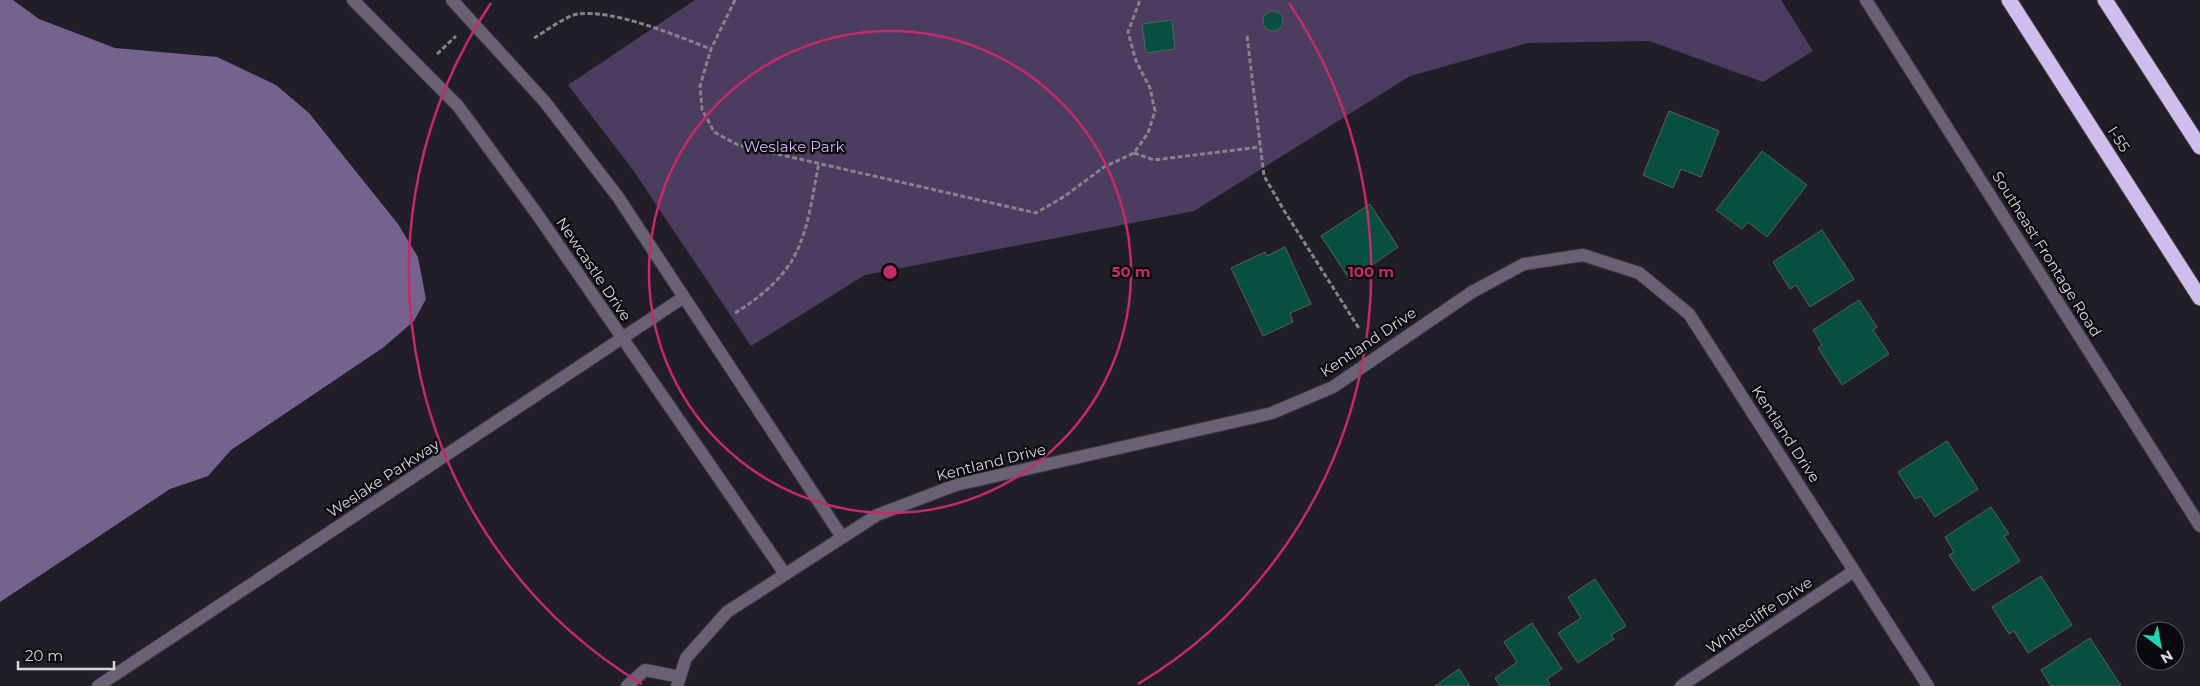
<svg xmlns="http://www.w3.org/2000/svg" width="2200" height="686" viewBox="0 0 2200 686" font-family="Montserrat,sans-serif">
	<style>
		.green { fill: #4c3c60 }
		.water { fill: #75628e }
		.building { fill: #075040; stroke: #55625d }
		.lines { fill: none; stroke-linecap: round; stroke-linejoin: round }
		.minor-casing { stroke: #3c3840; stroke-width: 14 }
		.highway-casing { stroke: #3c3840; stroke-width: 17 }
		.path { stroke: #86838a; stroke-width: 3; stroke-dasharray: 5 2.5; stroke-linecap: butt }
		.minor { stroke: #696175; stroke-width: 12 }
		.highway { stroke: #d0bced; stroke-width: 15 }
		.ring { fill: none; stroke: #c42b68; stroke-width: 2.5 }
		.labels { text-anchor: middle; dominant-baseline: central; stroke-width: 4.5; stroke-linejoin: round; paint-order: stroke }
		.street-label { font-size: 15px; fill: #dad8dd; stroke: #0a090d }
		.park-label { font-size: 15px; fill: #d1b3f9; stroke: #0a090d }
		.centre { fill: #c42b68; stroke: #0a090d; stroke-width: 2.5 }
		.ring-label { font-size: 15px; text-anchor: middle; font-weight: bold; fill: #c42b68; stroke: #0a090d; stroke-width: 4.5; stroke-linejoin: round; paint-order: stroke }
	</style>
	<rect width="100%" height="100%" fill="#221e27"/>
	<!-- green -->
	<path class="green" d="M 695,0 L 1781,0 L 1813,51 L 1763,82 L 1649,41 L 1528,43 L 1410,76 L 1194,211 L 865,275 L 751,346 L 633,170 L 568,85 Z"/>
	<!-- water -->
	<path class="water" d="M 0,0 L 13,0 L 39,19 L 115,48 L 217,57 L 276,85 L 309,113 L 398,224 L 418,257 L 426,299 L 414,321 L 384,347 L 231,450 L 208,476 L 170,489 L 0,602 Z"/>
	<!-- building -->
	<path class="building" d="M1263 21a10 10 0 1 1 20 0a10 10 0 1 1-20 0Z
		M 1172,20 L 1175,49 L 1146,53 L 1142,24 Z
		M 1669,111 L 1719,131 L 1701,177 L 1681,169 L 1673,188 L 1643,175 Z
		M 1762,151 L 1807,185 L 1767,237 L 1748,222 L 1742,229 L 1716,210 Z
		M 1370,204 L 1398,247 L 1350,280 L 1321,236 Z
		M 1822,230 L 1854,279 L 1810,307 L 1796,285 L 1790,289 L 1773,262 Z
		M 1285,247 L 1311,304 L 1290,313 L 1293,322 L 1263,336 L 1231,268 L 1265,252 L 1267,256 Z
		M 1859,300 L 1877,327 L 1873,330 L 1889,354 L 1842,385 L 1818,348 L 1822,345 L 1813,330 Z
		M 1947,441 L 1978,489 L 1935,517 L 1921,496 L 1915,499 L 1898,472 Z
		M 1991,507 L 2009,534 L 2004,536 L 2020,561 L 1973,591 L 1949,555 L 1954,552 L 1945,537 Z
		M 2041,576 L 2072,625 L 2028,653 L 2014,631 L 2009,634 L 1992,607 Z
		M 1595,579 L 1626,626 L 1611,635 L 1614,639 L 1578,663 L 1558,633 L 1581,618 L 1568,597 Z
		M 1532,623 L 1562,669 L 1547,679 L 1550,684 L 1547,686 L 1500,686 L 1495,678 L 1517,662 L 1504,642 Z
		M 2090,638 L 2121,686 L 2051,686 L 2041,670 Z
		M 1459,669 L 1470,686 L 1435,686 Z"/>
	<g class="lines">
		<defs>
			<path id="minor" d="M 353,0 L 458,106 L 537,214 L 785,574
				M 452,0 L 545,102 L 618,197 L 842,537
				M 1866,0 L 2200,526
				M 98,686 L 684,297
				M 627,686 L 645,670 L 680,677
				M 677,686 L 686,658 L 727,612 L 877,515 L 956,485 L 1272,413 L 1333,387 L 1472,292 L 1524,264 L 1583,255 L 1639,273 L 1689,314 L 1928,686
				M 1681,686 L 1854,571"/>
			<path id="highway" d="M 2009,0 L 2200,298
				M 2105,0 L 2200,147"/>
		</defs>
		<!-- minor casing -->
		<use href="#minor" class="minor-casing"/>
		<!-- highway casing -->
		<use href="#highway" class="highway-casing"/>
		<!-- path -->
		<path class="path" d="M 735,0 L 711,49 L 700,86 L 702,109 L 714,132 L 738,145 L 1036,213 L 1065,196 L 1104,167 L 1134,153 L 1148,133 L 1155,111 L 1150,88 L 1136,61 L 1128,32 L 1140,0
			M 1247,36 L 1264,176 L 1285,212 L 1360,330
			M 534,38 C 545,32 565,16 578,14 C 614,9 677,36 711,49
			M 437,54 L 456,36
			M 1134,153 L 1154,160 L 1260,147
			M 735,313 C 756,300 778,283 791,262 C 809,233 812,195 819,163"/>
		<!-- minor -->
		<use href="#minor" class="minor"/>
		<!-- highway -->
		<use href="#highway" class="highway"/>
	</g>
	<!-- distance rings -->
	<g class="ring">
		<circle cx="890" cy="272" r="241"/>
		<path d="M642 684A481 481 0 0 1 491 3M1289 3A481 481 0 0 1 1138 684"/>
	</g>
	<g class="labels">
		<!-- street labels -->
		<g class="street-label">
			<text transform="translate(2119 139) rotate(57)">I-55</text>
			<text transform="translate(2047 254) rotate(58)">Southeast Frontage Road</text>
			<text transform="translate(594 269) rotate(56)">Newcastle Drive</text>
			<text transform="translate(1368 342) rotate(-34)">Kentland Drive</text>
			<text transform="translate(1786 434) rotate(57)">Kentland Drive</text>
			<text transform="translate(991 462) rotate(-14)">Kentland Drive</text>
			<text transform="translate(383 478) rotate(-33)">Weslake Parkway</text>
			<text transform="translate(1759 615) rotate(-34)">Whitecliffe Drive</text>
		</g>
		<!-- park labels -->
		<g class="park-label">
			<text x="794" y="146">Weslake Park</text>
		</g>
	</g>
	<circle cx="890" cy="272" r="8" class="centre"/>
	<g class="ring-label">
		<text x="1131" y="277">50 m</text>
		<text x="1371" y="277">100 m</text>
	</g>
	<!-- north arrow -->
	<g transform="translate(2160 646) rotate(148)"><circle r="24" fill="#0a090d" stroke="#5d5c60"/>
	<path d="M0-4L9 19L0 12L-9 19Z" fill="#23d5af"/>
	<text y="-8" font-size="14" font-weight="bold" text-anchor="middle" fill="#dad8dd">N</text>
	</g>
	<!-- scale -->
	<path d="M18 661v8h96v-8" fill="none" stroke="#dad8dd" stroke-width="2.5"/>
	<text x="25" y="661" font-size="15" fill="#dad8dd" stroke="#0a090d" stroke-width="4" paint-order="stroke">20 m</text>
</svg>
